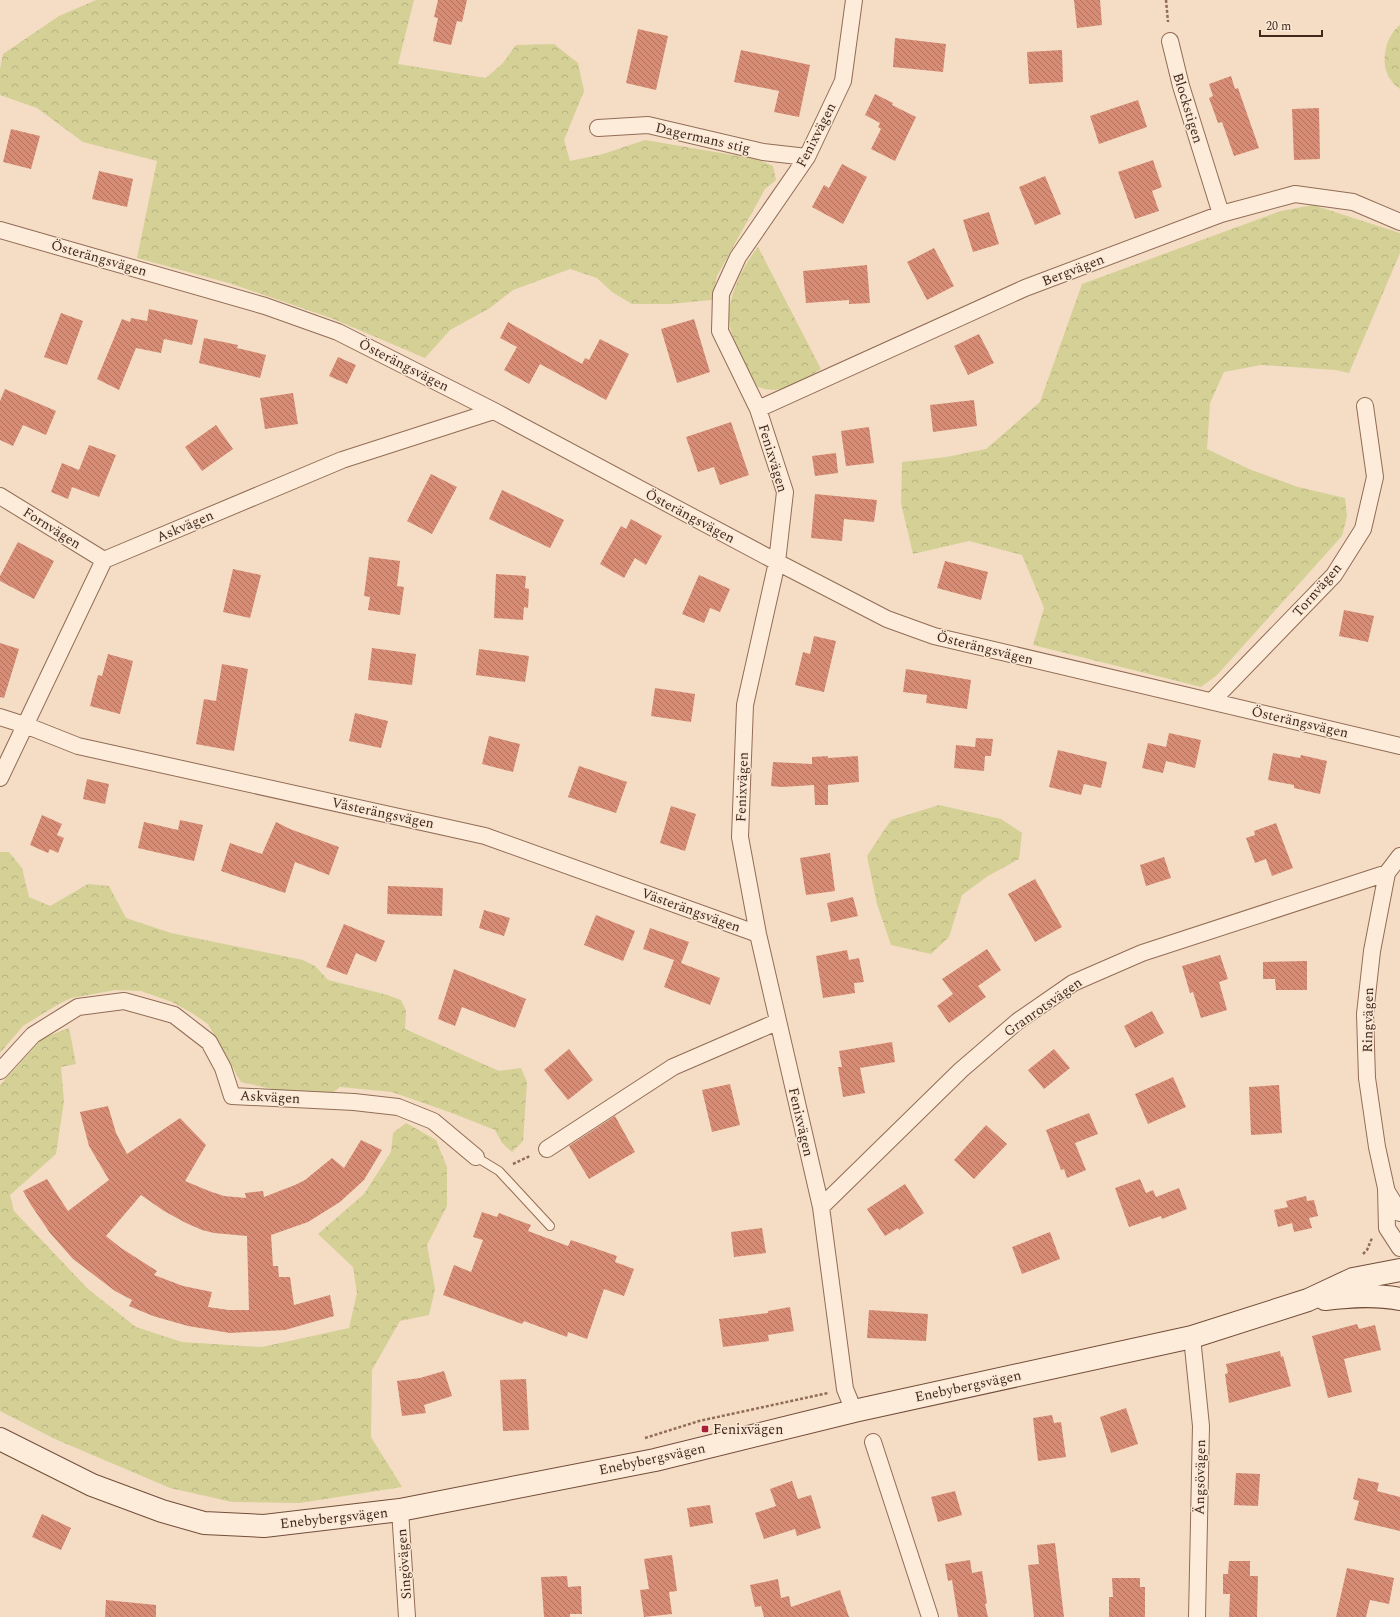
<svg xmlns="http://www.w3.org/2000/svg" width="1400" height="1617" viewBox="0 0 1400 1617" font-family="Spectral,serif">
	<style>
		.forest { fill: url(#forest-crowns) }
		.building { fill: url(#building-back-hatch); fill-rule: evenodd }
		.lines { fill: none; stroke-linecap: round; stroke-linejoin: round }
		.service-casing { stroke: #926c57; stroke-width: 10 }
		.minor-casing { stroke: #926c57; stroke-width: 18 }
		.secondary-casing { stroke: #734d3a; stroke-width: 24 }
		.path { stroke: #926c57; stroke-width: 2.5; stroke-dasharray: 3 2; stroke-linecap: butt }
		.service { stroke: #fdecd9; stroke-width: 8 }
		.minor { stroke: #fdecd9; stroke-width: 16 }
		.secondary { stroke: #fdecd9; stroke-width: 22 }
		.poi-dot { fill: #a91f3a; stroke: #fae8d5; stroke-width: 1.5 }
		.labels { text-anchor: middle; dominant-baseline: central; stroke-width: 3; stroke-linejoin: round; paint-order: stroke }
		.street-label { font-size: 14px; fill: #40281d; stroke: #fae8d5 }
		.poi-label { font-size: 14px; fill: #40281d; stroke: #fae8d5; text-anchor: start }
	</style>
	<defs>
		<pattern id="forest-crowns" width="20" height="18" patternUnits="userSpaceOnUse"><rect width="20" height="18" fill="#d4d096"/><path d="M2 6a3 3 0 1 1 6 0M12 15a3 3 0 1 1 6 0" fill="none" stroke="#b7b381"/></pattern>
		<pattern id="building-back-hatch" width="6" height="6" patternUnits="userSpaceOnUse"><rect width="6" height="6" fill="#d78c75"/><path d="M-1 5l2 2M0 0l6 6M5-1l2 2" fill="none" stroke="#b0725f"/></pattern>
	</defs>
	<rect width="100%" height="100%" fill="#f4ddc4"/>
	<!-- forest -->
	<path class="forest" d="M 96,0 L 414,0 L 398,64 L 486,78 L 503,63 L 516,45 L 554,44 L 578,63 L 584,91 L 564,140 L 570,161 L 603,154 L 645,140 L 756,159 L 773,166 L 776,180 L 765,189 L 717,276 L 712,300 L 669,304 L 632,304 L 612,292 L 597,278 L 570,269 L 513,290 L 490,308 L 450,330 L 425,358 L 331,318 L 232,284 L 137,258 L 157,161 L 83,142 L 37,108 L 0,95 L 0,69 L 3,54 L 59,16 Z
		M 1400,25 L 1400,89 C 1397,86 1393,84 1391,80 C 1379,65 1385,36 1400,25 Z
		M 1313,205 L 1400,233 L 1400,253 L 1349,373 L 1336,370 L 1261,365 L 1224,372 L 1210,403 L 1207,449 L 1249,469 L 1298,487 L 1345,498 L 1347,516 L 1342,536 L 1217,675 L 1201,687 L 1033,645 L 1044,608 L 1022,555 L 969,541 L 913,554 L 901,503 L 902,462 L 946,457 L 986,449 L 1040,402 L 1082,284 L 1281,211 Z
		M 758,247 L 821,369 C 799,382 782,397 756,386 C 747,367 735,348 730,327 C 724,303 743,265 758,247 Z
		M 939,805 L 1001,819 L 1022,833 L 1019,859 L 988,876 L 962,895 L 949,937 L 931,954 L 891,945 L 877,904 L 867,856 L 891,820 Z
		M 0,852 L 9,852 L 22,868 L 29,897 L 50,906 L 88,884 L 109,886 L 126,918 L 171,933 L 303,960 L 315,966 L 328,980 L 384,994 L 401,1000 L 406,1011 L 405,1029 L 499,1071 L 521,1068 L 527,1082 L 523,1141 L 512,1152 L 502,1143 L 495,1130 L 452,1113 L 392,1092 L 340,1087 L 331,1094 L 277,1090 L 241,1082 L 208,1024 L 192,1013 L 172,1002 L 141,991 L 116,990 L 71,998 L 57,1005 L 23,1026 L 0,1053 Z
		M 69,1028 L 76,1064 L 61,1067 L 64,1101 L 56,1154 L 10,1195 L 14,1211 L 88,1289 L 136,1327 L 182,1342 L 262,1347 L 349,1328 L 357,1293 L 353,1267 L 318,1234 L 364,1194 L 391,1152 L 393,1133 L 406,1123 L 436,1140 L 447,1167 L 447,1206 L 427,1245 L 435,1289 L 429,1315 L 400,1321 L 372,1370 L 371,1437 L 402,1487 L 300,1503 L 232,1502 L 170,1488 L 55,1439 L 0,1411 L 0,1085 L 43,1038 Z"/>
	<!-- building -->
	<path class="building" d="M 438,0 L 467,0 L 462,22 L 457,21 L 451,45 L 433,41 L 438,18 L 434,17 Z
		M 1074,0 L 1100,0 L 1102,25 L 1077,28 Z
		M 638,29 L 668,36 L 656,90 L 626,83 Z
		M 895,38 L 946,44 L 943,72 L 893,67 Z
		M 741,50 L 810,65 L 799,117 L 774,112 L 779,91 L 734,82 Z
		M 1062,50 L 1063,82 L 1029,84 L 1027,52 Z
		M 1231,76 L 1235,89 L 1238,88 L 1259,148 L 1234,156 L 1222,122 L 1218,123 L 1209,98 L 1213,96 L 1209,84 Z
		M 875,94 L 893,103 L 892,105 L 916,117 L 895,161 L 871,149 L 881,129 L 878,127 L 880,123 L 865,115 Z
		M 1138,100 L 1147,127 L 1099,144 L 1090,116 Z
		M 1319,108 L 1320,159 L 1294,160 L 1292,109 Z
		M 11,129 L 40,136 L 31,169 L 3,162 Z
		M 1153,160 L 1162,187 L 1152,191 L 1159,211 L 1135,219 L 1118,172 Z
		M 842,164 L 867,177 L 843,224 L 812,207 L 824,185 L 829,188 Z
		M 99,171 L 133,179 L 127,207 L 92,199 Z
		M 1045,176 L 1061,214 L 1035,225 L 1019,187 Z
		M 989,212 L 999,244 L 973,252 L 963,220 Z
		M 934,248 L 954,286 L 927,300 L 907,262 Z
		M 867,265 L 870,303 L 849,304 L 849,300 L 806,303 L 803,271 Z
		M 149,309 L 198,320 L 192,345 L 164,339 L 161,353 L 136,348 L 119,390 L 97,379 L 122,319 L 130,322 L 131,318 L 147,321 Z
		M 61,313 L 83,321 L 67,365 L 44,357 Z
		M 694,319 L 710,372 L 677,383 L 661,329 Z
		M 508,322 L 582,364 L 585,358 L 589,360 L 600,339 L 629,354 L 606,400 L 540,364 L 529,384 L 504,370 L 517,347 L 500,338 Z
		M 979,334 L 994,363 L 968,375 L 954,346 Z
		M 204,338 L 238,345 L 237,348 L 266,355 L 260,378 L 199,363 Z
		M 338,357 L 356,365 L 347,384 L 329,376 Z
		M 5,389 L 56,411 L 46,435 L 23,425 L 13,446 L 0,440 L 0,401 Z
		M 293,393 L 298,424 L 265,429 L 260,398 Z
		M 974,400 L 977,426 L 933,432 L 930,405 Z
		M 731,422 L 749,475 L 720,485 L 714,467 L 698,472 L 686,437 Z
		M 216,425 L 233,449 L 202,471 L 185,447 Z
		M 869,427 L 874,463 L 846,466 L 841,431 Z
		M 89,445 L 116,455 L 99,497 L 72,487 L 68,499 L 51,492 L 62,463 L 79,470 Z
		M 836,453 L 838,473 L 815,476 L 812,456 Z
		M 431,474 L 457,487 L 432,534 L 407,521 Z
		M 502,490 L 564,520 L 550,548 L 489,519 Z
		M 815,494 L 877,500 L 874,522 L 844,519 L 842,541 L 811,538 Z
		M 631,519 L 662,536 L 646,565 L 635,558 L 624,578 L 600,564 L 621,526 L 626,529 Z
		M 18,542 L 54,561 L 34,599 L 0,581 L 0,576 Z
		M 369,557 L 400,561 L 397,586 L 404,587 L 400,615 L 368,610 L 370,597 L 364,596 Z
		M 945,561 L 988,572 L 981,600 L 937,588 Z
		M 233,569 L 261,575 L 250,618 L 223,612 Z
		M 496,574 L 526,576 L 525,588 L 529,589 L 528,608 L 524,607 L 523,620 L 494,618 Z
		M 699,575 L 730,589 L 720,612 L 710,608 L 704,623 L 682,614 Z
		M 1344,610 L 1374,616 L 1368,642 L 1339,636 Z
		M 814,636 L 836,641 L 824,692 L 795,685 L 803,652 L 810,654 Z
		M 0,643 L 19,649 L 4,698 L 0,697 Z
		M 372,648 L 416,654 L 412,685 L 368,680 Z
		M 479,649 L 529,656 L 525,682 L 476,675 Z
		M 108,654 L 133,661 L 120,714 L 90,706 L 98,675 L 102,676 Z
		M 222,664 L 248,669 L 234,751 L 196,744 L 204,699 L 216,701 Z
		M 906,669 L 971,680 L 967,709 L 926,703 L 927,695 L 903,692 Z
		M 655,688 L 695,694 L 691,722 L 651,716 Z
		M 355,713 L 388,721 L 381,748 L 349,741 Z
		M 1169,733 L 1201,740 L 1195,768 L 1166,761 L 1163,773 L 1142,768 L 1148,743 L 1166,747 Z
		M 489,736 L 520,744 L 513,772 L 482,764 Z
		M 976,738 L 993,739 L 991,756 L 985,756 L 984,771 L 954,768 L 956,745 L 975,747 Z
		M 1058,750 L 1107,762 L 1101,788 L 1084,784 L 1081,795 L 1049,787 Z
		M 1273,753 L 1300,758 L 1301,755 L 1327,761 L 1320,794 L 1294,788 L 1294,785 L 1268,780 Z
		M 828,756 L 828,758 L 858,756 L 859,782 L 828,785 L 828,805 L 815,805 L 814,785 L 782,787 L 771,786 L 773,762 L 812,764 L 812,757 Z
		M 579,766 L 627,782 L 616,813 L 568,797 Z
		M 87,779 L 109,784 L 105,804 L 83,799 Z
		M 671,806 L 696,814 L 685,851 L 660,843 Z
		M 42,815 L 62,824 L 57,835 L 64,838 L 58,853 L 50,849 L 48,853 L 30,845 Z
		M 180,820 L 203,825 L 194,861 L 138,848 L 144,822 L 178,830 Z
		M 276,822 L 290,829 L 339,847 L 329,875 L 295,862 L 285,893 L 221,871 L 230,843 L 262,854 Z
		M 1276,823 L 1293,868 L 1272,876 L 1266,859 L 1255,863 L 1246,838 L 1255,835 L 1254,831 Z
		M 830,853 L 835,891 L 806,895 L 800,858 Z
		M 1164,857 L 1171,878 L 1146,886 L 1140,865 Z
		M 1035,879 L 1062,927 L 1035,942 L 1008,894 Z
		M 388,886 L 443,888 L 442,916 L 387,914 Z
		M 853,897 L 858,916 L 831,922 L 827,903 Z
		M 484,910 L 510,918 L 504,936 L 479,928 Z
		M 596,915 L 635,931 L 623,961 L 584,945 Z
		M 344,924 L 385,941 L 376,962 L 356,953 L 347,975 L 326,967 Z
		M 650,928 L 689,942 L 681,963 L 720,978 L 710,1005 L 664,987 L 674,960 L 643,949 Z
		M 987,949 L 1001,970 L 978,986 L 986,997 L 949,1023 L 937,1006 L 953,994 L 942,979 Z
		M 847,950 L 849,960 L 859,958 L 864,982 L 854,983 L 855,993 L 823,998 L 816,956 Z
		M 1220,955 L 1228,979 L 1219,982 L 1227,1010 L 1201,1018 L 1193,992 L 1190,993 L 1182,966 Z
		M 1307,961 L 1307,990 L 1276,990 L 1275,979 L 1263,979 L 1263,962 Z
		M 454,969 L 526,999 L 515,1028 L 462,1007 L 455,1026 L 438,1019 Z
		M 1152,1011 L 1164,1033 L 1135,1048 L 1124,1026 Z
		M 892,1042 L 895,1062 L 860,1068 L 865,1093 L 843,1097 L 838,1067 L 842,1067 L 839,1051 Z
		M 569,1049 L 593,1080 L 568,1100 L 544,1070 Z
		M 1054,1049 L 1070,1068 L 1044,1089 L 1028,1070 Z
		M 1173,1077 L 1186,1107 L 1148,1124 L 1135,1094 Z
		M 730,1084 L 740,1125 L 712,1132 L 702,1090 Z
		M 1279,1085 L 1282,1133 L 1251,1135 L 1249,1087 Z
		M 108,1106 L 116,1133 L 127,1154 L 180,1118 L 206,1145 L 185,1181 L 209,1191 L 224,1196 L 246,1198 L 245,1193 L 263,1191 L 264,1197 L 295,1185 L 305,1180 L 332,1158 L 344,1168 L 361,1140 L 382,1150 L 364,1180 L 340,1202 L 308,1222 L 271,1235 L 273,1266 L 278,1266 L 279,1277 L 290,1277 L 294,1305 L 330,1295 L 334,1316 L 285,1330 L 230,1333 L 188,1326 L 153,1316 L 129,1306 L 132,1300 L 115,1291 L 73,1259 L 50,1233 L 31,1205 L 23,1191 L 47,1179 L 68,1211 L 109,1180 L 89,1146 L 80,1112 ZM 141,1195 L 164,1211 L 186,1223 L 202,1230 L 214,1233 L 247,1236 L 249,1310 L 229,1310 L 208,1307 L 212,1292 L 183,1286 L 154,1275 L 157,1271 L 121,1248 L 106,1236 Z
		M 1089,1113 L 1098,1134 L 1075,1143 L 1086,1170 L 1067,1178 L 1064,1169 L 1061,1170 L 1046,1130 Z
		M 615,1116 L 635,1152 L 589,1179 L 569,1146 Z
		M 986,1125 L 1007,1144 L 974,1179 L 954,1160 Z
		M 1140,1179 L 1146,1193 L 1153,1190 L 1156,1197 L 1179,1188 L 1187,1209 L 1162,1219 L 1161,1216 L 1129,1227 L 1115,1188 Z
		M 905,1184 L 924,1213 L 899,1230 L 898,1228 L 885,1236 L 867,1209 Z
		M 1306,1196 L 1307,1201 L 1314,1200 L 1318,1216 L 1309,1218 L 1312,1228 L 1294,1232 L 1292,1223 L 1278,1227 L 1274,1210 L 1288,1207 L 1286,1201 Z
		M 482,1212 L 497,1217 L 499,1213 L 531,1225 L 528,1231 L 568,1246 L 571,1240 L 617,1256 L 615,1262 L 634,1269 L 624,1296 L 604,1289 L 587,1339 L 568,1332 L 567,1337 L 524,1321 L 522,1324 L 443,1295 L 454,1265 L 471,1272 L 483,1240 L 473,1237 Z
		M 762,1228 L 766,1253 L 734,1257 L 731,1232 Z
		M 1050,1232 L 1060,1259 L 1022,1274 L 1012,1247 Z
		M 790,1307 L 794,1331 L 768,1335 L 769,1341 L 723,1347 L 719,1319 L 768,1313 L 768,1311 Z
		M 869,1310 L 928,1314 L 926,1341 L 867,1338 Z
		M 1357,1324 L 1359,1329 L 1375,1325 L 1381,1350 L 1344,1359 L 1352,1392 L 1328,1398 L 1312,1336 Z
		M 1280,1351 L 1281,1357 L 1283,1356 L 1291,1386 L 1229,1403 L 1225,1374 L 1228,1373 L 1226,1364 Z
		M 444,1371 L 452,1396 L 424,1405 L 426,1413 L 402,1416 L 397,1381 L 420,1378 Z
		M 526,1379 L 529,1430 L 503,1431 L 500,1380 Z
		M 1126,1408 L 1138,1444 L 1111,1453 L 1100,1417 Z
		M 1052,1415 L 1054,1423 L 1061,1422 L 1066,1457 L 1038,1461 L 1033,1418 Z
		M 1236,1473 L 1260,1474 L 1258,1506 L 1234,1505 Z
		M 1358,1478 L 1379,1483 L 1377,1491 L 1400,1497 L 1400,1531 L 1354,1520 L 1359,1501 L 1353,1499 Z
		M 792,1481 L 798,1499 L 811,1495 L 821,1528 L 797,1536 L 795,1529 L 764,1539 L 755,1513 L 776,1506 L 770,1489 Z
		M 955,1491 L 962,1515 L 938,1522 L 931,1497 Z
		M 710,1505 L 713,1523 L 690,1527 L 687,1508 Z
		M 42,1514 L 71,1528 L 61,1550 L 32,1537 Z
		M 1055,1543 L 1064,1617 L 1034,1617 L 1028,1565 L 1039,1564 L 1037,1545 Z
		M 672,1555 L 677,1591 L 669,1592 L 672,1614 L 644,1617 L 640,1590 L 649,1589 L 644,1559 Z
		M 970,1560 L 972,1573 L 982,1571 L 987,1603 L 985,1604 L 988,1617 L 958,1617 L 952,1580 L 948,1581 L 945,1564 Z
		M 1229,1561 L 1250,1561 L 1250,1576 L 1258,1576 L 1257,1617 L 1229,1617 L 1230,1594 L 1223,1594 L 1223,1574 L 1228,1574 Z
		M 1347,1568 L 1394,1578 L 1389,1604 L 1370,1600 L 1366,1617 L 1336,1617 Z
		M 567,1576 L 568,1587 L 581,1586 L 582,1614 L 570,1614 L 570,1617 L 544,1617 L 541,1577 Z
		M 1112,1578 L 1140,1578 L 1140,1587 L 1145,1587 L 1145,1617 L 1109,1617 L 1109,1597 L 1113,1597 Z
		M 778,1579 L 781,1598 L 789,1596 L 791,1607 L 840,1590 L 849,1617 L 764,1617 L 761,1606 L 755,1607 L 750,1585 Z
		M 106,1600 L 156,1605 L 156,1617 L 105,1617 Z"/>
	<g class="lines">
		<defs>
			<path id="service" d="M 476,1157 L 499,1171 L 550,1226"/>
			<path id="minor" d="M 1170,41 L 1181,86 L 1221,214
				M 598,128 L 648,125 L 763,152 L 807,157
				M 0,230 L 265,306 L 338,332 L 494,411 L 777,562 L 887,619 L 934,636 L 1400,746
				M 758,409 L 1025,288 L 1221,214 L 1295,194 L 1353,202 L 1400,222
				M 0,496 L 104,560
				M 1212,701 L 1334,575 L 1363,529 L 1375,477 L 1365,406
				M 0,717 L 25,725 L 78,746 L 485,836 L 758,934
				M 0,778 L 104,560 L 342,460 L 494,411
				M 1400,856 L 1387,873 L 1372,951 L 1365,1014 L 1367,1078 L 1377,1147 L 1386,1188 L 1387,1228 L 1400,1248
				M 0,1071 L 33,1035 L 78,1007 L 124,1001 L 174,1015 L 209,1042 L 223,1068 L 232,1096 L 354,1102 L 398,1107 L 433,1121 L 476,1157
				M 547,1149 L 673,1067 L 777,1022
				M 1386,1190 L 1400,1213
				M 821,1207 L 961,1070 L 1018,1021 L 1073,983 L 1142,953 L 1387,873
				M 1192,1337 L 1201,1426 L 1197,1617
				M 854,1411 L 845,1389 L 821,1207 L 758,934 L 740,837 L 745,705 L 777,562 L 785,492 L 758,409 L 720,331 L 721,294 L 738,257 L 807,157 L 843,81 L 854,0
				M 873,1442 L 930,1617
				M 400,1510 L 407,1617"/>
			<path id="secondary" d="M 1325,1299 C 1350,1296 1375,1294 1400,1299
				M 0,1439 L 92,1485 L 162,1511 L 204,1523 L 264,1526 L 400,1510 L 655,1460 L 854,1411 L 1192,1337 L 1308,1300 L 1353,1279 L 1400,1270"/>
		</defs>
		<!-- service casing -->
		<use href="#service" class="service-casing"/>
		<!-- minor casing -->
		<use href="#minor" class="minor-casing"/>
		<!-- secondary casing -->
		<use href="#secondary" class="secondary-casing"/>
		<!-- path -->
		<path class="path" d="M 1166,0 L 1168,22
			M 513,1164 L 530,1156
			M 1363,1254 L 1367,1250 L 1372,1238
			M 645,1438 L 699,1421 L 828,1393"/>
		<!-- service -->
		<use href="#service" class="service"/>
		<!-- minor -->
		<use href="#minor" class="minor"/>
		<!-- secondary -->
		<use href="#secondary" class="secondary"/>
	</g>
	<!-- markers -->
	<rect class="poi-dot" x="701" y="1425" width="8" height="8" rx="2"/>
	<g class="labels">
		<!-- street labels -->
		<g class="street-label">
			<text transform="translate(1188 108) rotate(73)">Blockstigen</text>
			<text transform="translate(816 135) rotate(-63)">Fenixvägen</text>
			<text transform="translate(703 138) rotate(13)">Dagermans stig</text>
			<text transform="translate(99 258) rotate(16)">Österängsvägen</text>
			<text transform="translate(1073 270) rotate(-21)">Bergvägen</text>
			<text transform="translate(404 365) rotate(27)">Österängsvägen</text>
			<text transform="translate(773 458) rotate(73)">Fenixvägen</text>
			<text transform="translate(690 516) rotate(28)">Österängsvägen</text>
			<text transform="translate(185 526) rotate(-23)">Askvägen</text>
			<text transform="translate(52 528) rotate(32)">Fornvägen</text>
			<text transform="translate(1317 590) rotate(-49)">Tornvägen</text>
			<text transform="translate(985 648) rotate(14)">Österängsvägen</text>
			<text transform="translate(1300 722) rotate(13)">Österängsvägen</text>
			<text transform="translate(742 787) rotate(-88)">Fenixvägen</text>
			<text transform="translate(383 813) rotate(12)">Västerängsvägen</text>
			<text transform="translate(691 910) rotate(20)">Västerängsvägen</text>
			<text transform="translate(1043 1007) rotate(-35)">Granrotsvägen</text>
			<text transform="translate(1368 1020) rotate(-89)">Ringvägen</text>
			<text transform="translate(270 1097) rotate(3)">Askvägen</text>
			<text transform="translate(801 1122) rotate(77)">Fenixvägen</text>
			<text transform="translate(968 1386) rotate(-12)">Enebybergsvägen</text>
			<text transform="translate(652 1459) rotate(-12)">Enebybergsvägen</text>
			<text transform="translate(1200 1477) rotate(-89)">Ängsövägen</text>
			<text transform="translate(334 1518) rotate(-6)">Enebybergsvägen</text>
			<text transform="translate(404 1564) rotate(-94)">Singövägen</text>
		</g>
		<!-- poi labels -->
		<g class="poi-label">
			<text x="713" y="1429">Fenixvägen</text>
		</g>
	</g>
	<!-- scale -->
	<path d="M1260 30v6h62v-6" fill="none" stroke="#40281d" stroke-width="2"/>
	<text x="1266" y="30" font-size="12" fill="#40281d" stroke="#fae8d5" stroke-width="3" paint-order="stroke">20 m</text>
</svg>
